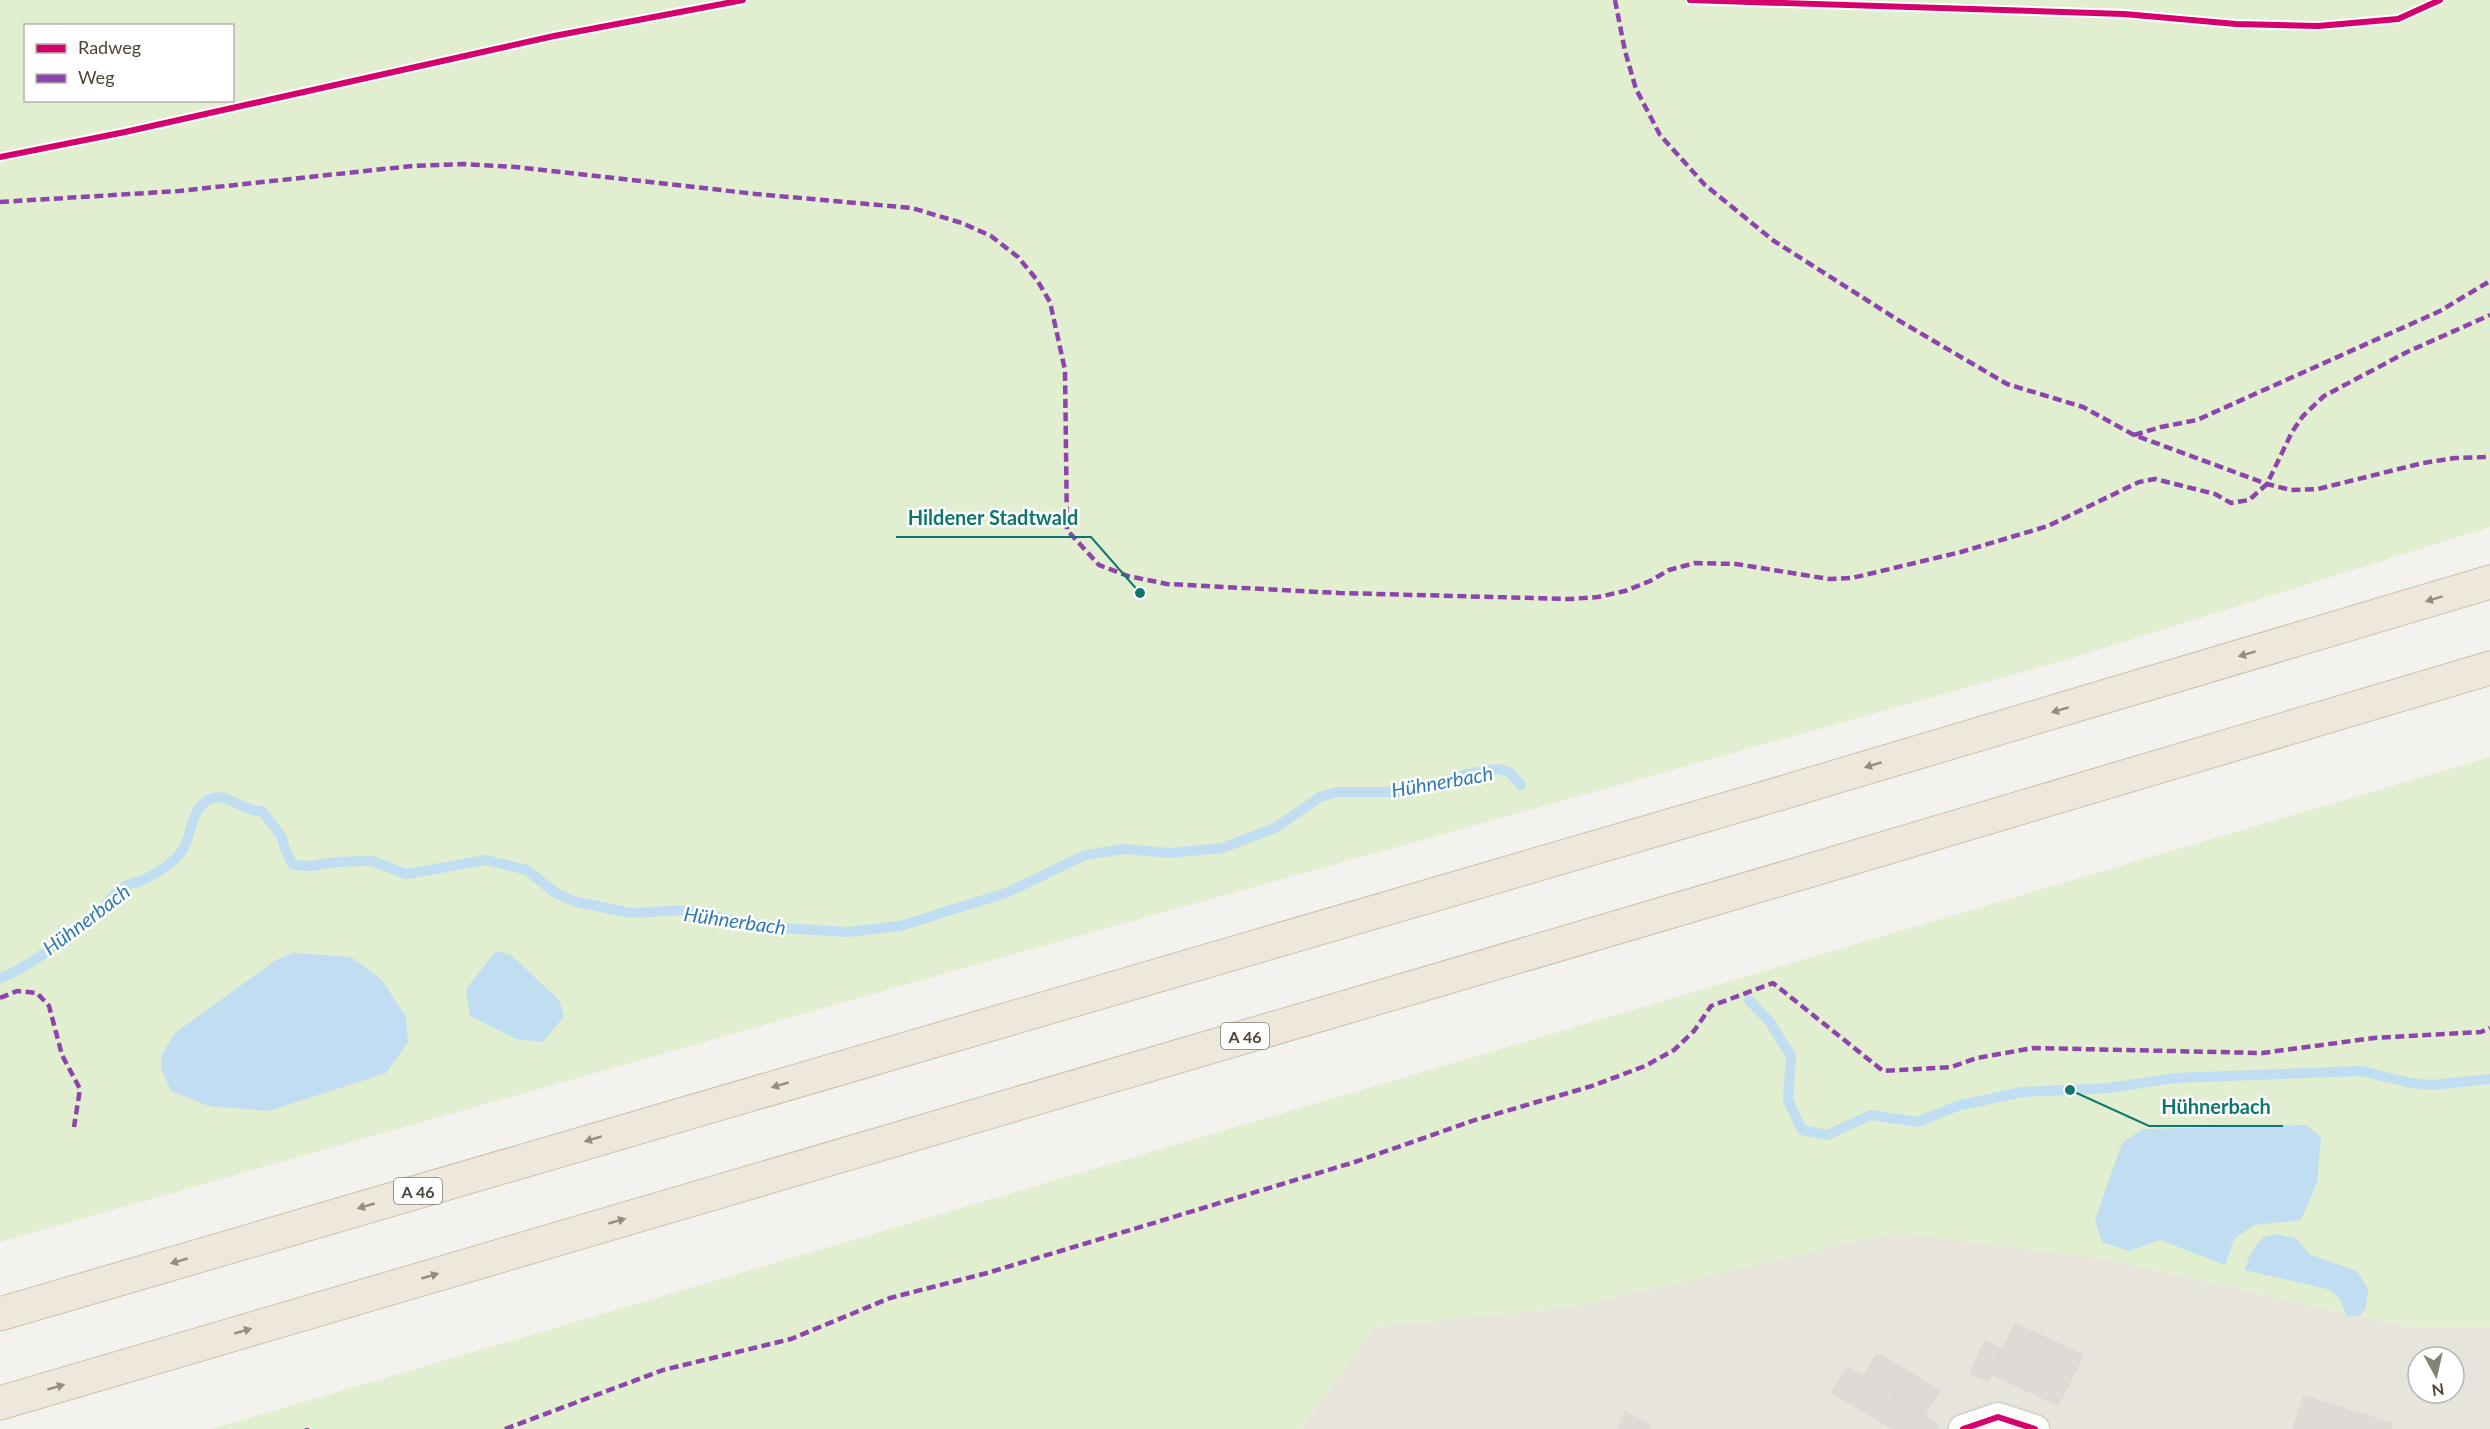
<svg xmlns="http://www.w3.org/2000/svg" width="2490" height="1429" viewBox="0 0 2490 1429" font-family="Lato,sans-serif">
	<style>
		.residential { fill: #e7e4dc; fill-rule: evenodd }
		.green { fill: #e1eecf; fill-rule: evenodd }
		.water { fill: #c0ddf1 }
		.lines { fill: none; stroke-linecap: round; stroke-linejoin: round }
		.stream { stroke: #c0ddf1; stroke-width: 10 }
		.building { fill: #dedbd6; stroke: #dcd9d4; stroke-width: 1.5 }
		.street-casing { stroke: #d2d0cb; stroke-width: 31 }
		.highway-casing { stroke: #ccbfa9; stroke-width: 35 }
		.street { stroke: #fdfdfc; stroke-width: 28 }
		.highway { stroke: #ede8db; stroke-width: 33 }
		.quiet { stroke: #8e44ad; stroke-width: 4.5; stroke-dasharray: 9 4.5; stroke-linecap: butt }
		.cycleway-casing { stroke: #fff; stroke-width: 10 }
		.cycleway { stroke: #d6006c; stroke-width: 6 }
		.oneway { fill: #948e82 }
		.labels { text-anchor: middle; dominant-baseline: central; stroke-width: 5; stroke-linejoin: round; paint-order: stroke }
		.shield { fill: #fff; stroke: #817c74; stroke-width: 1.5 }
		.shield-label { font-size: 16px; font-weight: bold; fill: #4b4439 }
		.water-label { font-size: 20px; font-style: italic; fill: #2e7ab2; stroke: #fff }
		.leader { fill: none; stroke: #0f766e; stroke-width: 2 }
		.callout-dot { fill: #0f766e; stroke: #fff; stroke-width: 2 }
		.callout-label { font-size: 20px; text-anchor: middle; font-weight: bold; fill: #0f766e; stroke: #fff; stroke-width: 5; stroke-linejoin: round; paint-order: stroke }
	</style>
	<rect width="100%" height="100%" fill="#f4f2ee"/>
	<!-- residential -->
	<path class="residential" d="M 1896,1232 L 2110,1260 L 2406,1327 L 2490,1327 L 2490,1429 L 1301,1429 L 1375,1327 L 1574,1307 ZM 2418,1357 L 2454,1357 L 2454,1393 L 2418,1393 Z"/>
	<!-- green -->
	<path class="green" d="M 0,0 L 2490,0 L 2490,527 L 2069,659 L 968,967 L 0,1242 ZM 26,26 L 232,26 L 232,100 L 26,100 Z
		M 2490,757 L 2490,1327 L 2406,1327 L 2110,1260 L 1896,1233 L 1574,1307 L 1375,1327 L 1300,1429 L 212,1429 Z"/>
	<!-- water -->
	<path class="water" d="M 496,951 L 511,955 L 559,1000 L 564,1016 L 543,1042 L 516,1039 L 470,1016 L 466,989 Z
		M 294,953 L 351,957 L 382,980 L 406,1017 L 408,1042 L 386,1073 L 269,1111 L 209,1106 L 171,1091 L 161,1068 L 161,1056 L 175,1033 L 276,960 Z
		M 2306,1125 L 2321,1137 L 2317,1182 L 2301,1220 L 2254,1225 L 2234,1239 L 2225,1265 L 2160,1240 L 2129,1251 L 2102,1242 L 2095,1220 L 2122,1143 L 2143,1129 Z
		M 2278,1234 L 2297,1239 L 2309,1254 L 2357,1271 L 2368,1289 L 2366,1308 L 2360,1316 L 2347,1316 L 2340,1299 L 2331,1290 L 2245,1270 L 2250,1254 L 2263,1237 Z"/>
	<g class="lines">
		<!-- stream -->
		<path class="stream" d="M 0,978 C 27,970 80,927 102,908 C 109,902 114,893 122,888 C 127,884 136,882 143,880 C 156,874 167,867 177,857 C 194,841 187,810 210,799 C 227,791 244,813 262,811 L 282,837 L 285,849 L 293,865 L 311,866 L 336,862 L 364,861 L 372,861 L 406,874 L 486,860 L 527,870 L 554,892 L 573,901 L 630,913 L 687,910 L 731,920 L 782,928 L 847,932 L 900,926 L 1006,893 L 1085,855 L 1124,849 L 1169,853 L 1222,848 L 1275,828 L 1320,797 L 1338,792 L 1402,792 L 1442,783 L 1467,774 L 1498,769 L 1509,772 L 1521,785
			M 1749,1000 L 1769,1021 L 1791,1056 L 1788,1100 L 1802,1130 L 1827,1135 L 1871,1115 L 1918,1122 L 1957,1106 L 2022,1092 L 2110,1088 L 2174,1078 L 2361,1071 L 2410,1083 L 2432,1085 L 2490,1079"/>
	</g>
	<!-- building -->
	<path class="building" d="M 2015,1324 L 2048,1339 L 2024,1389 L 1991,1374 Z
		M 2048,1339 L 2083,1355 L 2058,1405 L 2024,1389 Z
		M 1985,1341 L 2003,1350 L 1988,1381 L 1970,1373 Z
		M 1877,1354 L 1909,1372 L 1880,1421 L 1848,1402 Z
		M 1847,1367 L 1864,1377 L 1848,1402 L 1832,1393 Z
		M 1909,1372 L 1939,1391 L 1917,1429 L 1894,1429 L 1880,1421 Z
		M 2304,1396 L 2392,1424 L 2390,1429 L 2293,1429 Z
		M 1625,1412 L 1651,1426 L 1649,1429 L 1618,1429 Z
		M 1924,1416 L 1939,1425 L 1937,1429 L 1917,1429 Z"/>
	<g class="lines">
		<defs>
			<path id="street" d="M 1963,1429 L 1998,1417 L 2035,1429"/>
			<path id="highway" d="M 0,1314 L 1761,799 L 2490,582
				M 0,1403 L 1788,877 L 2490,668"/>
		</defs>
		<!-- street casing -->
		<use href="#street" class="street-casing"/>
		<!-- highway casing -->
		<use href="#highway" class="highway-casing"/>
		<!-- street -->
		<use href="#street" class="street"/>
		<!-- highway -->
		<use href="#highway" class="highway"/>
		<!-- quiet -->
		<path class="quiet" d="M 1615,0 L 1625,51 L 1636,89 L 1660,135 L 1705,185 L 1774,241 L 1898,320 L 2007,384 L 2083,407 L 2134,435 L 2267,484 L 2291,490 L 2318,489 L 2423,463 L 2455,458 L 2490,457
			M 0,202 L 179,191 L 412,166 L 464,164 L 516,167 L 756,194 L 912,208 L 962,223 L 991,236 L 1018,257 L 1037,280 L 1050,302 L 1065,370 L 1067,530 L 1099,565 L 1128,576 L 1167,584 L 1339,593 L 1570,599 L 1598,597 L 1625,591 L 1650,581 L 1669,570 L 1695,563 L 1736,564 L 1829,579 L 1852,578 L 1961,552 L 2048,526 L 2139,482 L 2155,479 L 2215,494 L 2231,503 L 2249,500 L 2267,484 L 2292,432 L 2303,416 L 2324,396 L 2407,352 L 2490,315
			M 2134,435 L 2161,427 L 2197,420 L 2440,311 L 2490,281
			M 0,998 L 17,991 L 37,993 L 49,1006 L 62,1055 L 80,1089 L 74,1127
			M 307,1429 L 307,1428
			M 505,1429 L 663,1370 L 791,1339 L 890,1298 L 987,1273 L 1147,1225 L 1358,1161 L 1475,1120 L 1592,1086 L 1645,1066 L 1674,1050 L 1694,1031 L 1711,1006 L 1773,983 L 1883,1071 L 1951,1067 L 1977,1058 L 2033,1048 L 2262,1053 L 2374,1038 L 2481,1032 L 2490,1028"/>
		<defs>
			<path id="cycleway" d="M 1690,0 L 2124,14 L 2236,24 L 2318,26 L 2398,19 L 2440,0
				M 0,157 L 125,132 L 554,36 L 743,0
				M 1963,1429 L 1998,1417 L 2035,1429"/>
		</defs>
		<!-- cycleway casing -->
		<use href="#cycleway" class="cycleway-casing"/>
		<!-- cycleway -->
		<use href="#cycleway" class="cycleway"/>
	</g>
	<!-- one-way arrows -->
	<defs><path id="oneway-solid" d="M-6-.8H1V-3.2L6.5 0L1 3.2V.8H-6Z" transform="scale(1.5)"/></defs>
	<g class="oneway">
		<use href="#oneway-solid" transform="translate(2434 599) rotate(163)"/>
		<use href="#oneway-solid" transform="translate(2247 654) rotate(163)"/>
		<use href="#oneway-solid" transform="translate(2060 710) rotate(163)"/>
		<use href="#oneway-solid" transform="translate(1873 765) rotate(163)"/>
		<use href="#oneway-solid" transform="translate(780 1085) rotate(164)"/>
		<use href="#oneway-solid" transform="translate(593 1139) rotate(164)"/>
		<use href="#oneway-solid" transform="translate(366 1206) rotate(164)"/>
		<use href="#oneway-solid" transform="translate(617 1221) rotate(-16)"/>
		<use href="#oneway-solid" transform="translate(179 1261) rotate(164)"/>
		<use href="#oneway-solid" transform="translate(430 1276) rotate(-16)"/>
		<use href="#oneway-solid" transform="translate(243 1331) rotate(-16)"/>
		<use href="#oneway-solid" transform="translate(56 1387) rotate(-16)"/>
	</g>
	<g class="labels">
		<!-- shield labels -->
		<g class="shield">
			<rect x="1221" y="1023" width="48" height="26" rx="4.5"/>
			<rect x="394" y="1178" width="48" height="26" rx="4.5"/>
		</g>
		<g class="shield-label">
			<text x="1245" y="1036">A 46</text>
			<text x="418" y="1191">A 46</text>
		</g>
		<!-- water labels -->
		<g class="water-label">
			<text transform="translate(1442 781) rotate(-10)">Hühnerbach</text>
			<text transform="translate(86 919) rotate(-37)">Hühnerbach</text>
			<text transform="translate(735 920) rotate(8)">Hühnerbach</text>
		</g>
	</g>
	<!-- callouts -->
	<path class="leader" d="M1140 593L1091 537H896M2070 1090L2149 1126H2283"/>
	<g class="callout-dot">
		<circle cx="1140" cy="593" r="6"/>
		<circle cx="2070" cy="1090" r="6"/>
	</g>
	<g class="callout-label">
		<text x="993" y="525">Hildener Stadtwald</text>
		<text x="2216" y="1114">Hühnerbach</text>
	</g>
	<!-- legend -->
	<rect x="24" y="24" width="210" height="78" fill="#ffffff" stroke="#b7b4b0" stroke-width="1.5"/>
	<rect x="36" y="44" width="30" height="9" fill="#d6006c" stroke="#b7b4b0" stroke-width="1.5"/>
	<text x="78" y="54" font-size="18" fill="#4b4439">Radweg</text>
	<rect x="36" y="74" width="30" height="9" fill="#8e44ad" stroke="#b7b4b0" stroke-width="1.5"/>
	<text x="78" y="84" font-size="18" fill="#4b4439">Weg</text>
	<!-- north arrow -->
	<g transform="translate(2436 1375) rotate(172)"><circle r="28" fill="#ffffff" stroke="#b7b4b0" stroke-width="1.5"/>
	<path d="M0-4.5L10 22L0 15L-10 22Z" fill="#868178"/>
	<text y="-9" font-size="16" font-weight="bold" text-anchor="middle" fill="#4b4439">N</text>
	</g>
</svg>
